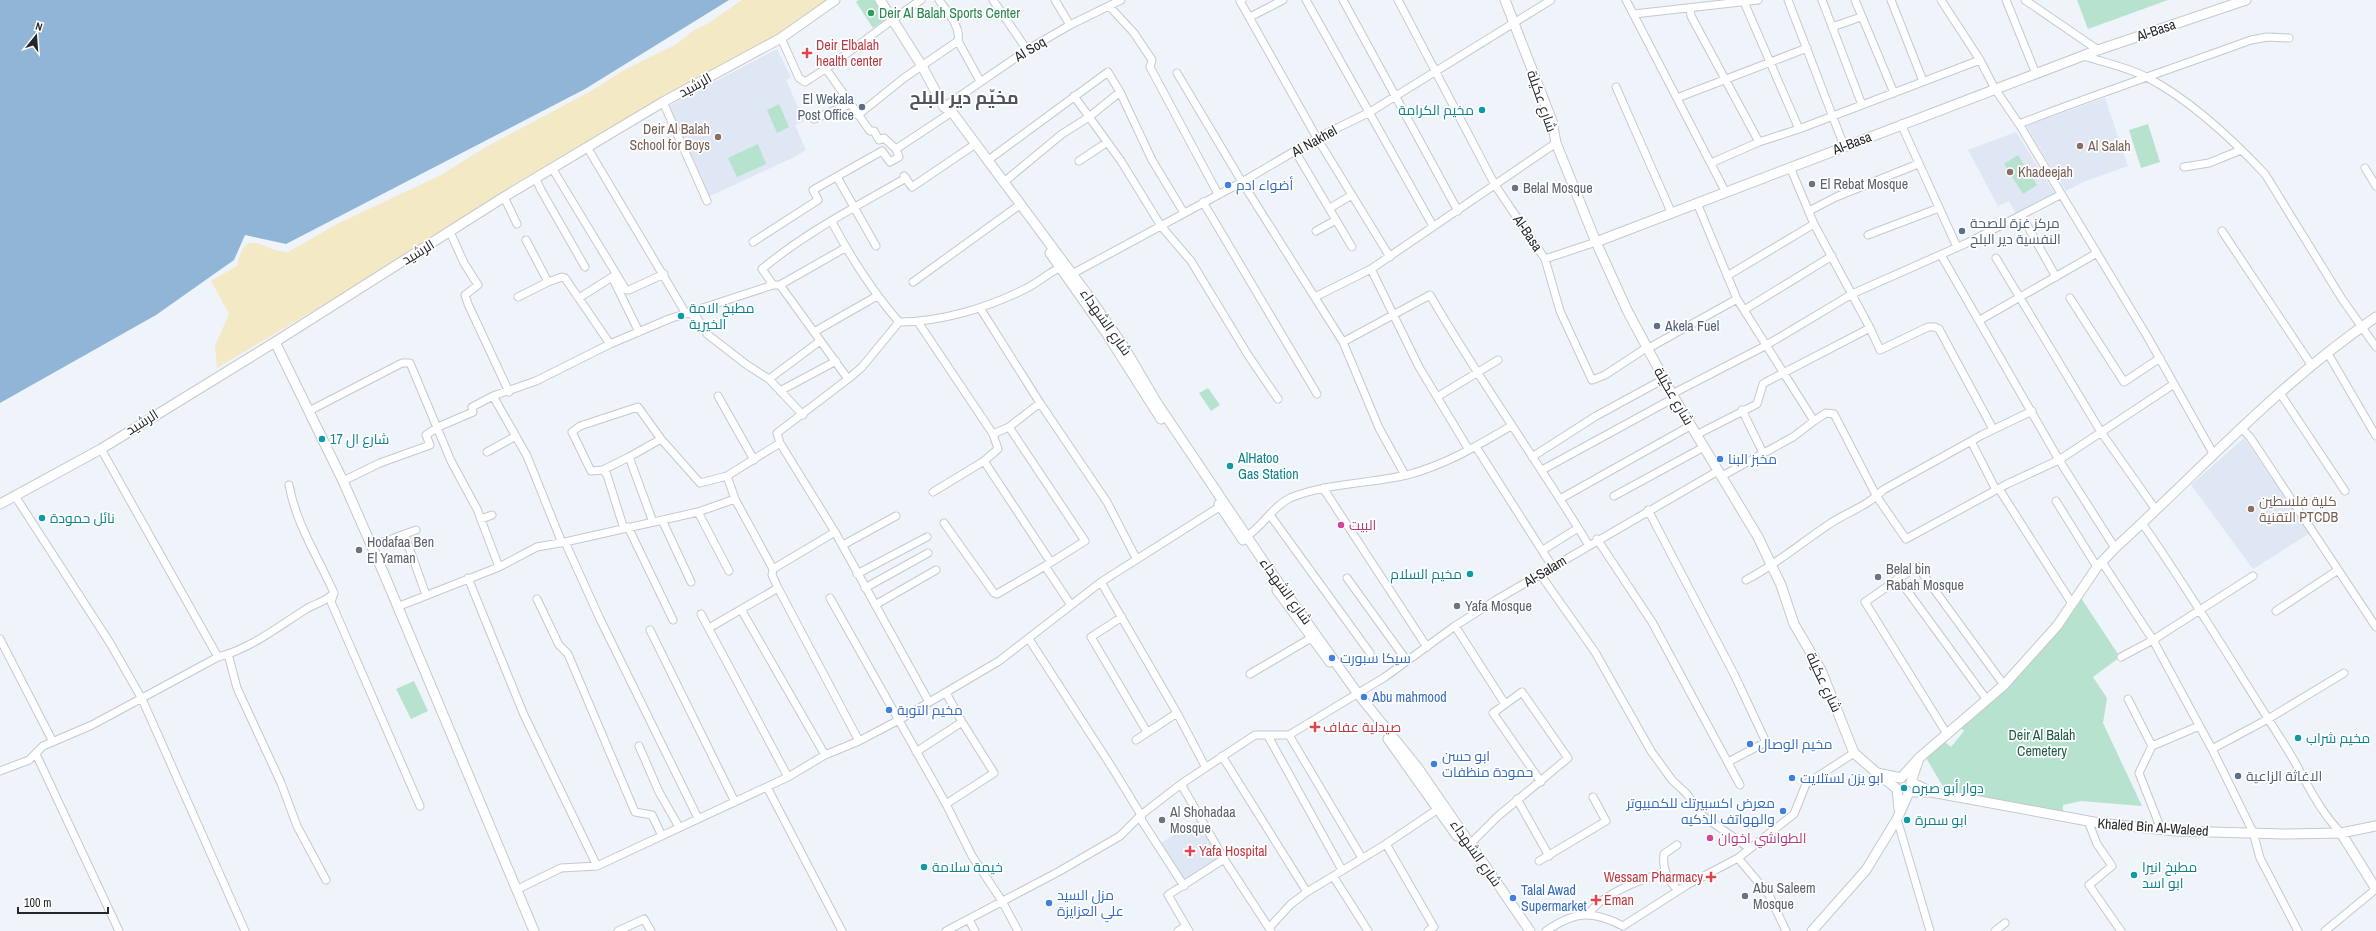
<svg xmlns="http://www.w3.org/2000/svg" width="2376" height="931" viewBox="0 0 2376 931" font-family="'Archivo Narrow',Cairo,sans-serif">
	<style>
		.built { fill: #dfe6f4 }
		.green { fill: #b7e3ce }
		.sand { fill: #f3e9c4 }
		.water { fill: #90b5d6 }
		.lines { fill: none; stroke-linecap: round; stroke-linejoin: round }
		.street-casing { stroke: #c5c8cf; stroke-width: 9 }
		.secondary-casing { stroke: #c5c8cf; stroke-width: 11 }
		.street { stroke: #fff; stroke-width: 7 }
		.secondary { stroke: #fff; stroke-width: 9 }
		.leisure-dot { fill: #2e9e5b; stroke: #fff; stroke-width: 1.5 }
		.health-dot { fill: #e0444e; stroke: #fff; stroke-width: 1.5 }
		.service-dot { fill: #5c6f8a; stroke: #fff; stroke-width: 1.5 }
		.culture-dot { fill: #0f9aa8; stroke: #fff; stroke-width: 1.5 }
		.education-dot { fill: #8d6e63; stroke: #fff; stroke-width: 1.5 }
		.worship-dot { fill: #6b7280; stroke: #fff; stroke-width: 1.5 }
		.shop-dot { fill: #3f7fe0; stroke: #fff; stroke-width: 1.5 }
		.hotel-dot { fill: #d1479c; stroke: #fff; stroke-width: 1.5 }
		.labels { text-anchor: middle; dominant-baseline: central; stroke-width: 3.5; stroke-linejoin: round; paint-order: stroke }
		.leisure-label { font-size: 14px; fill: #27864d; stroke: #fff; text-anchor: start }
		.street-label { font-size: 14px; fill: #252629; stroke: #fff }
		.health-label { font-size: 14px; fill: #be3a42; stroke: #fff; text-anchor: start }
		.service-label { font-size: 14px; fill: #4e5e75; stroke: #fff; text-anchor: start }
		.culture-label { font-size: 14px; fill: #0d838f; stroke: #fff; text-anchor: start }
		.education-label { font-size: 14px; fill: #785e54; stroke: #fff; text-anchor: start }
		.worship-label { font-size: 14px; fill: #5b616d; stroke: #fff; text-anchor: start }
		.shop-label { font-size: 14px; fill: #366cbe; stroke: #fff; text-anchor: start }
		.hotel-label { font-size: 14px; fill: #b23c85; stroke: #fff; text-anchor: start }
		.park-label { font-size: 14px; fill: #1e5b44; stroke: #fff }
		.district-label { font-size: 18px; font-weight: bold; fill: #51545a; stroke: #fff }
	</style>
	<rect width="100%" height="100%" fill="#eff3fa"/>
	<!-- built -->
	<path class="built" d="M 777,49 L 791,77 L 786,80 L 804,121 L 795,125 L 806,150 L 794,157 L 708,197 L 667,107 Z
		M 2105,98 L 2128,166 L 2083,182 L 2066,191 L 2026,126 Z
		M 2016,132 L 2055,194 L 2016,214 L 2009,201 L 1998,206 L 1968,150 Z
		M 2244,438 L 2310,533 L 2253,569 L 2191,485 Z
		M 1196,821 L 1222,858 L 1184,884 L 1158,845 Z"/>
	<!-- green -->
	<path class="green" d="M 859,0 L 874,0 L 886,19 L 873,28 L 856,2 Z
		M 2077,0 L 2168,0 L 2088,29 Z
		M 779,104 L 789,127 L 777,133 L 767,110 Z
		M 2148,124 L 2160,162 L 2141,168 L 2129,130 Z
		M 758,144 L 766,164 L 737,177 L 728,158 Z
		M 2018,155 L 2037,185 L 2023,194 L 2004,164 Z
		M 1208,388 L 1220,405 L 1211,411 L 1199,393 Z
		M 2081,598 L 2120,657 L 2093,677 L 2107,698 L 2103,723 L 2142,806 L 2081,801 L 2063,805 L 2063,813 L 1945,790 L 1926,758 L 1945,742 L 1951,747 L 1964,731 L 1961,728 L 2012,683 L 2056,632 Z
		M 414,681 L 428,711 L 411,719 L 396,689 Z"/>
	<!-- sand -->
	<path class="sand" d="M 742,0 L 828,0 L 772,38 L 217,368 L 215,346 L 229,314 L 211,281 L 237,266 C 246,223 264,253 288,252 L 339,223 L 441,175 L 486,147 L 593,90 L 624,70 L 677,44 L 691,32 L 709,23 Z"/>
	<!-- water -->
	<path class="water" d="M 0,0 L 729,0 L 585,89 L 286,244 L 245,235 L 234,260 L 156,315 L 0,403 Z"/>
	<g class="lines">
		<defs>
			<path id="street" d="M 939,0 C 947,12 961,26 958,41 L 980,81
				M 993,0 L 1027,50
				M 1055,0 L 1070,25
				M 1242,0 L 1240,1 L 1317,138 L 1390,257
				M 1306,0 L 1433,226
				M 1343,0 L 1458,211
				M 1398,0 L 1495,185 L 1545,259 L 1596,242
				M 1626,0 L 1725,191
				M 1788,0 L 1844,146
				M 1822,0 L 1862,105
				M 1855,0 L 1894,93
				M 1891,0 L 1923,81
				M 1941,0 L 1980,60 L 1995,89 L 2019,124 L 2147,336 L 2214,455
				M 2006,0 L 2036,74
				M 2025,0 L 2098,50
				M 1744,2 L 1799,129
				M 1110,7 L 1134,33 L 1152,60 L 1150,67 L 1218,194
				M 1690,8 L 1691,16 L 1759,142
				M 1634,14 L 1758,0
				M 1250,17 L 1283,0
				M 1832,27 L 1861,17
				M 781,38 L 799,78 L 805,82 C 846,57 881,26 921,0
				M 2084,56 C 2105,63 2131,68 2150,79 C 2193,102 2232,139 2265,174 L 2342,299 L 2376,347
				M 826,69 L 870,131 L 874,131 L 879,140 L 884,138 L 896,149
				M 1177,73 L 1242,182 L 1343,342 L 1379,428 L 1405,475
				M 1616,87 L 1672,214
				M 1074,96 L 1121,161 L 1161,226 L 1191,261 L 1248,355 L 1278,399
				M 1677,98 L 1807,48
				M 663,102 L 707,201
				M 944,107 L 1027,50 L 1070,25 L 1121,0
				M 858,115 L 904,78 L 958,41
				M 814,119 L 850,104
				M 1901,124 L 1957,247
				M 2019,124 C 2096,94 2174,68 2251,40 L 2267,37 L 2289,38
				M 587,147 L 685,312 L 696,316 L 707,334 L 747,365 L 769,379 L 803,415
				M 1295,151 L 1352,247
				M 987,161 L 1108,72 L 1120,92 L 1152,160 L 1184,213
				M 1079,161 L 1106,143
				M 1711,163 L 1759,142 L 1799,129 L 1980,60
				M 1790,167 L 1814,224 L 1870,328 L 1880,350 L 1928,327 L 1935,327 L 1939,329 L 1993,429
				M 2184,167 L 2209,163 L 2241,150
				M 552,168 L 626,290 L 629,290 L 664,274
				M 2365,168 L 2376,186
				M 904,176 L 912,187 L 974,145
				M 837,177 L 876,246
				M 536,179 L 541,190 L 585,267
				M 1004,182 L 1062,134 L 1089,117 L 1120,92
				M 504,197 L 517,224
				M 1203,202 L 1317,394
				M 1697,203 L 1737,299 L 1814,421 L 1826,413 L 1834,414 L 1877,497 L 1906,539 L 2007,484 L 2059,460 L 2174,384
				M 1330,208 L 1352,195
				M 1809,211 L 1836,197 L 1918,164
				M 2022,216 L 2056,277
				M 832,222 C 851,258 872,291 899,322 C 941,322 987,308 1025,289 C 1038,283 1050,271 1064,266
				M 1316,231 L 1336,220
				M 2222,231 L 2312,366
				M 450,232 L 464,263 L 478,285 L 465,295 L 468,304 L 509,392
				M 1868,235 L 1939,208
				M 526,240 L 548,282 L 562,277 L 565,278 L 610,344
				M 753,242 L 818,200 L 813,190 L 882,151 L 890,162 L 899,157 L 896,149 L 952,112
				M 1941,255 L 2059,460 L 2115,548
				M 1996,258 L 2101,432 L 2156,510
				M 1545,259 L 1560,311 L 1592,380 L 1605,375 L 1646,348
				M 1371,269 L 1419,367 L 1469,450
				M 1072,274 L 1242,182 L 1317,138 L 1370,112 L 1551,0
				M 1727,276 L 1814,224
				M 913,282 L 1021,204
				M 773,285 L 762,269 C 805,233 857,206 906,178
				M 780,285 L 848,379
				M 518,297 L 548,282
				M 1315,297 L 1371,269 L 1556,143
				M 579,298 L 612,277 L 639,332
				M 2070,298 L 2124,382 L 2160,358
				M 980,308 L 1040,403 L 1107,502 L 1136,558
				M 1744,310 L 1832,256
				M 1980,320 L 2097,253
				M 899,322 L 862,367 L 848,379 L 777,433 L 780,443 L 835,532 L 929,702
				M 918,322 L 993,434 L 1009,427 L 1040,403
				M 814,332 L 877,296
				M 1343,342 L 1430,295 C 1479,380 1537,460 1588,544
				M 1647,349 L 1737,299
				M 2327,352 L 2376,436
				M 769,379 L 820,341
				M 780,391 L 836,361
				M 2280,393 L 2345,491
				M 1672,394 L 1765,346 L 1852,294 L 1967,243 L 2060,195
				M 493,396 L 527,456 L 562,543
				M 718,396 L 754,460
				M 1437,397 L 1498,360
				M 1742,410 L 1763,453
				M 309,411 L 402,363 L 410,363 L 451,461 L 477,509 L 499,567
				M 1009,427 L 1085,541 L 1045,566
				M 2242,429 L 2250,437 L 2376,627
				M 1696,435 L 1757,404 L 1763,384 L 1766,382 L 1870,328
				M 1971,441 L 1996,490
				M 1476,447 L 1552,566
				M 101,449 L 218,657
				M 487,452 L 516,436
				M 1532,457 L 1596,416 L 1664,379
				M 984,461 L 1050,561
				M 603,470 L 629,457
				M 1542,470 L 1674,398
				M 727,476 L 780,443
				M 1722,476 L 1793,437 L 1814,421
				M 343,481 L 380,463 L 430,445 L 426,435 L 438,427 L 473,412 L 472,407 L 493,396 L 536,381 L 610,344 L 669,319 L 773,285 L 780,285 L 845,248
				M 289,485 C 296,524 318,557 334,593 L 331,602 L 420,806
				M 1323,488 L 1427,647
				M 1999,489 L 2071,602
				M 933,492 L 984,461 L 998,449 L 993,434
				M 15,496 L 110,643 L 142,699 L 245,931
				M 1614,496 L 1704,447
				M 735,499 L 773,569 L 772,575 L 778,588 L 859,741
				M 1560,499 L 1690,426
				M 2056,501 L 2097,567
				M 1648,510 L 1734,674 L 1766,742 L 1728,762
				M 698,512 L 729,571
				M 1270,515 L 1370,653
				M 481,519 L 492,515
				M 662,520 L 691,582
				M 653,522 L 629,457 L 661,439
				M 944,523 L 994,593 L 997,594 L 1045,566 L 1071,605
				M 2142,523 C 2192,595 2237,670 2284,744 C 2304,775 2315,806 2341,833
				M 628,527 L 673,620
				M 405,536 L 426,595
				M 1247,536 C 1263,526 1273,506 1290,498 C 1327,483 1368,484 1407,475 C 1445,465 1477,446 1511,426
				M 1597,539 L 1652,622 L 1740,785
				M 565,542 L 600,619 L 698,818
				M 843,545 L 896,516
				M 372,546 L 416,530
				M 1543,550 L 1578,528
				M 2102,562 L 2153,640 L 2212,749 L 2253,832 L 2260,858 L 2298,931
				M 773,569 L 835,532
				M 857,574 L 927,537
				M 1540,574 L 1595,652 L 1651,751 L 1672,780 L 1686,793 L 1703,816 L 1749,848
				M 468,578 L 524,715 L 597,866
				M 1347,578 L 1407,661
				M 1898,578 L 1987,700
				M 1746,580 C 1777,564 1802,542 1831,523 C 1848,512 1869,505 1883,490 L 1982,435 L 2032,411
				M 1101,582 L 1177,713 L 1205,766
				M 865,588 L 928,553
				M 830,598 L 946,804 L 972,856 L 1002,901 L 1018,931
				M 537,599 L 559,645 L 568,654 L 635,812 L 652,815 L 662,836
				M 875,605 L 936,570
				M 397,607 L 499,567 L 537,547 L 565,542 L 698,512 L 735,499 L 727,476 L 700,483 L 661,439 L 638,407 L 580,426 L 572,432 L 591,471 L 603,470 L 607,475 L 624,529
				M 742,611 L 825,755
				M 2276,611 L 2338,570
				M 701,614 L 788,777
				M 1122,617 L 1091,637 L 1147,732
				M 1455,626 L 1505,704
				M 709,628 L 778,588
				M 650,630 L 735,802
				M 0,639 L 53,742
				M 1029,639 L 1113,769 L 1141,815 L 1142,821 L 1184,886
				M 228,654 L 237,688 L 281,783 L 297,826 L 326,880
				M 2121,657 L 2153,640 L 2253,576
				M 1250,674 L 1311,638
				M 2128,699 L 2152,746
				M 1947,734 L 1865,602 L 1917,566 L 2004,685
				M 1289,735 L 1362,858
				M 1268,736 L 1342,870
				M 1136,740 L 1177,713
				M 639,746 L 659,792 L 679,827
				M 2212,749 L 2268,719 L 2344,673
				M 916,752 L 962,722
				M 36,754 L 119,931
				M 1222,756 L 1307,892
				M 0,771 L 29,760 L 43,746 L 92,725 L 218,657 C 251,649 280,625 308,608 C 317,603 327,601 334,593
				M 1181,784 L 1224,859 L 1271,931
				M 767,787 L 842,931
				M 1517,799 L 1549,856
				M 946,804 L 994,773 L 962,722 L 946,693
				M 1897,819 L 1930,931
				M 2088,821 L 2097,844 L 2112,866 L 2089,885 L 2121,931
				M 2161,829 L 2139,773 L 2152,746 L 2199,726
				M 1386,844 L 1438,809
				M 1470,844 L 1497,817 L 1568,758 L 1522,692 L 1493,713 L 1541,782
				M 1677,845 L 1664,854 C 1662,869 1667,880 1678,890
				M 1738,858 L 1769,895 L 1786,931
				M 1539,861 L 1606,821 L 1593,797
				M 1333,876 L 1368,931
				M 520,888 L 561,868 L 597,866 L 788,777 L 825,755 L 859,741 L 899,720 L 999,661 L 1101,582 L 1224,504
				M 1589,914 C 1601,894 1643,879 1665,872
				M 969,920 L 975,931
				M 1186,926 L 1168,895 L 1224,859
				M 1269,928 L 1291,904 L 1307,892 L 1386,844 L 1434,927 L 1428,931
				M 618,931 L 644,919 L 651,931
				M 946,931 L 1058,872 L 1120,836 L 1141,815 L 1181,784 L 1255,735 L 1289,735 L 1385,677 L 1455,626 L 1496,600 L 1718,471
				M 1178,931 L 1186,926 L 1189,931
				M 1546,931 C 1575,911 1593,910 1623,926 L 1687,885 L 1738,858 L 1794,814 L 1806,784 L 1854,753
				M 1995,931 L 2005,923
				M 2325,931 L 2376,889"/>
			<path id="secondary" d="M 880,0 L 922,66 L 944,107 L 952,112 L 1087,294 L 1124,347 L 1157,403 L 1266,565 L 1358,694 L 1418,768 L 1530,931
				M 1505,0 L 1552,121 L 1556,143 L 1596,242 L 1627,310 L 1672,394 L 1758,537 L 1781,585 L 1794,624 L 1821,670 L 1854,753 L 1877,773
				M 1596,242 L 2098,50 L 2246,0
				M 1050,253 L 1107,334 L 1161,419
				M 275,342 L 343,481 L 384,574 L 534,931
				M 0,504 L 101,449 L 275,342 L 504,197 L 663,102 L 781,38 L 835,0
				M 1219,504 L 1243,540
				M 1277,590 L 1330,662
				M 1388,739 L 1457,836
				M 1919,758 L 2004,685 L 2057,626 L 2097,567 L 2115,548 C 2201,470 2280,382 2376,317
				M 1931,792 L 2099,823 L 2176,831 L 2284,834 L 2341,833 L 2376,826
				M 2341,833 L 2376,889
				M 1812,931 L 1866,870 L 1897,819 L 1909,792 L 1931,792 L 1911,782 L 1919,758 L 1901,778 L 1877,773 L 1897,789 L 1899,809"/>
		</defs>
		<!-- street casing -->
		<use href="#street" class="street-casing"/>
		<!-- secondary casing -->
		<use href="#secondary" class="secondary-casing"/>
		<!-- street -->
		<use href="#street" class="street"/>
		<!-- secondary -->
		<use href="#secondary" class="secondary"/>
	</g>
	<!-- markers -->
	<circle class="leisure-dot" cx="871" cy="13" r="4"/>
	<g class="health-dot">
		<path d="M805 47h4v4h4v4h-4v4h-4v-4h-4v-4h4z"/>
		<path d="M1313 721h4v4h4v4h-4v4h-4v-4h-4v-4h4z"/>
		<path d="M1188 845h4v4h4v4h-4v4h-4v-4h-4v-4h4z"/>
		<path d="M1709 871h4v4h4v4h-4v4h-4v-4h-4v-4h4z"/>
		<path d="M1594 894h4v4h4v4h-4v4h-4v-4h-4v-4h4z"/>
	</g>
	<g class="service-dot">
		<circle cx="862" cy="107" r="4"/>
		<circle cx="1962" cy="231" r="4"/>
		<circle cx="1657" cy="326" r="4"/>
		<circle cx="2238" cy="776" r="4"/>
	</g>
	<g class="culture-dot">
		<circle cx="1482" cy="110" r="4"/>
		<circle cx="681" cy="316" r="4"/>
		<circle cx="322" cy="439" r="4"/>
		<circle cx="1230" cy="466" r="4"/>
		<circle cx="42" cy="518" r="4"/>
		<circle cx="1470" cy="574" r="4"/>
		<circle cx="2298" cy="738" r="4"/>
		<circle cx="1904" cy="788" r="4"/>
		<circle cx="1907" cy="820" r="4"/>
		<circle cx="924" cy="867" r="4"/>
		<circle cx="2134" cy="875" r="4"/>
	</g>
	<g class="education-dot">
		<circle cx="718" cy="137" r="4"/>
		<circle cx="2080" cy="146" r="4"/>
		<circle cx="2010" cy="172" r="4"/>
		<circle cx="2251" cy="509" r="4"/>
	</g>
	<g class="worship-dot">
		<circle cx="1812" cy="184" r="4"/>
		<circle cx="1515" cy="188" r="4"/>
		<circle cx="359" cy="550" r="4"/>
		<circle cx="1878" cy="577" r="4"/>
		<circle cx="1457" cy="606" r="4"/>
		<circle cx="1162" cy="820" r="4"/>
		<circle cx="1745" cy="896" r="4"/>
	</g>
	<g class="shop-dot">
		<circle cx="1228" cy="185" r="4"/>
		<circle cx="1720" cy="459" r="4"/>
		<circle cx="1332" cy="658" r="4"/>
		<circle cx="1364" cy="697" r="4"/>
		<circle cx="889" cy="710" r="4"/>
		<circle cx="1750" cy="744" r="4"/>
		<circle cx="1434" cy="764" r="4"/>
		<circle cx="1792" cy="778" r="4"/>
		<circle cx="1783" cy="811" r="4"/>
		<circle cx="1513" cy="898" r="4"/>
		<circle cx="1049" cy="903" r="4"/>
	</g>
	<g class="hotel-dot">
		<circle cx="1341" cy="525" r="4"/>
		<circle cx="1710" cy="838" r="4"/>
	</g>
	<g class="labels">
		<!-- leisure labels -->
		<g class="leisure-label">
			<text x="879" y="13">Deir Al Balah Sports Center</text>
		</g>
		<!-- street labels -->
		<g class="street-label">
			<text transform="translate(2156 30) rotate(-19)">Al-Basa</text>
			<text transform="translate(1030 49) rotate(-31)">Al Soq</text>
			<text transform="translate(695 85) rotate(-29)">الرشيد</text>
			<text transform="translate(1542 101) rotate(71)">شارع عكيلة</text>
			<text transform="translate(1314 141) rotate(-29)">Al Nakhel</text>
			<text transform="translate(1852 143) rotate(-21)">Al-Basa</text>
			<text transform="translate(1528 233) rotate(56)">Al-Basa</text>
			<text transform="translate(418 252) rotate(-31)">الرشيد</text>
			<text transform="translate(1106 322) rotate(55)">شارع الشهداء</text>
			<text transform="translate(1674 396) rotate(60)">شارع عكيلة</text>
			<text transform="translate(142 422) rotate(-32)">الرشيد</text>
			<text transform="translate(1545 571) rotate(-31)">Al-Salam</text>
			<text transform="translate(1286 591) rotate(54)">شارع الشهداء</text>
			<text transform="translate(1824 682) rotate(65)">شارع عكيلة</text>
			<text transform="translate(2153 827) rotate(4)">Khaled Bin Al-Waleed</text>
			<text transform="translate(1476 853) rotate(55)">شارع الشهداء</text>
		</g>
		<!-- health labels -->
		<g class="health-label">
			<text x="816" y="45">Deir Elbalah<tspan x="816" dy="16">health center</tspan></text>
			<text x="1323" y="727">صيدلية عفاف</text>
			<text x="1199" y="851">Yafa Hospital</text>
			<text x="1703" y="877" text-anchor="end">Wessam Pharmacy</text>
			<text x="1604" y="900">Eman</text>
		</g>
		<!-- service labels -->
		<g class="service-label">
			<text x="854" y="99" text-anchor="end">El Wekala<tspan x="854" dy="16">Post Office</tspan></text>
			<text x="1970" y="223">مركز غزة للصحة<tspan x="1970" dy="16">النفسية دير البلح</tspan></text>
			<text x="1665" y="326">Akela Fuel</text>
			<text x="2246" y="776">الاغاثة الزاعية</text>
		</g>
		<!-- culture labels -->
		<g class="culture-label">
			<text x="1474" y="110" text-anchor="end">مخيم الكرامة</text>
			<text x="689" y="308">مطبخ الامة<tspan x="689" dy="16">الخيرية</tspan></text>
			<text x="330" y="439">شارع ال 17</text>
			<text x="1238" y="458">AlHatoo<tspan x="1238" dy="16">Gas Station</tspan></text>
			<text x="50" y="518">نائل حمودة</text>
			<text x="1462" y="574" text-anchor="end">مخيم السلام</text>
			<text x="2306" y="738">مخيم شراب</text>
			<text x="1912" y="788">دوار أبو صبره</text>
			<text x="1915" y="820">ابو سمرة</text>
			<text x="932" y="867">خيمة سلامة</text>
			<text x="2142" y="867">مطبخ انيرا<tspan x="2142" dy="16">ابو اسد</tspan></text>
		</g>
		<!-- education labels -->
		<g class="education-label">
			<text x="710" y="129" text-anchor="end">Deir Al Balah<tspan x="710" dy="16">School for Boys</tspan></text>
			<text x="2088" y="146">Al Salah</text>
			<text x="2018" y="172">Khadeejah</text>
			<text x="2259" y="501">كلية فلسطين<tspan x="2259" dy="16">التقنية PTCDB</tspan></text>
		</g>
		<!-- worship labels -->
		<g class="worship-label">
			<text x="1820" y="184">El Rebat Mosque</text>
			<text x="1523" y="188">Belal Mosque</text>
			<text x="367" y="542">Hodafaa Ben<tspan x="367" dy="16">El Yaman</tspan></text>
			<text x="1886" y="569">Belal bin<tspan x="1886" dy="16">Rabah Mosque</tspan></text>
			<text x="1465" y="606">Yafa Mosque</text>
			<text x="1170" y="812">Al Shohadaa<tspan x="1170" dy="16">Mosque</tspan></text>
			<text x="1753" y="888">Abu Saleem<tspan x="1753" dy="16">Mosque</tspan></text>
		</g>
		<!-- shop labels -->
		<g class="shop-label">
			<text x="1236" y="185">أضواء ادم</text>
			<text x="1728" y="459">مخبز البنا</text>
			<text x="1340" y="658">سيكا سبورت</text>
			<text x="1372" y="697">Abu mahmood</text>
			<text x="897" y="710">مخيم التوبة</text>
			<text x="1758" y="744">مخيم الوصال</text>
			<text x="1442" y="756">ابو حسن<tspan x="1442" dy="16">حمودة منظفات</tspan></text>
			<text x="1800" y="778">ابو يزن لستلايت</text>
			<text x="1775" y="803" text-anchor="end">معرض اكسبيرتك للكمبيوتر<tspan x="1775" dy="16">والهواتف الذكيه</tspan></text>
			<text x="1521" y="890">Talal Awad<tspan x="1521" dy="16">Supermarket</tspan></text>
			<text x="1057" y="895">مزل السيد<tspan x="1057" dy="16">علي العزايزة</tspan></text>
		</g>
		<!-- hotel labels -->
		<g class="hotel-label">
			<text x="1349" y="525">البيت</text>
			<text x="1718" y="838">الطواشي اخوان</text>
		</g>
		<!-- park labels -->
		<g class="park-label">
			<text x="2042" y="735">Deir Al Balah<tspan x="2042" dy="16">Cemetery</tspan></text>
		</g>
		<!-- district labels -->
		<g class="district-label">
			<text x="964" y="97">مخيّم دير البلح</text>
		</g>
	</g>
	<!-- north arrow -->
	<g transform="translate(36 36) rotate(17)" stroke="#ffffff" stroke-width="3" paint-order="stroke">
	<path d="M0-3L7 15L0 10L-7 15Z" fill="#252629"/>
	<text y="-6" font-size="11" font-weight="bold" text-anchor="middle" fill="#252629">N</text>
	</g>
	<!-- scale -->
	<path d="M18 907v6h90v-6" fill="none" stroke="#252629" stroke-width="2"/>
	<text x="24" y="907" font-size="12" fill="#252629" stroke="#ffffff" stroke-width="3" paint-order="stroke">100 m</text>
</svg>
